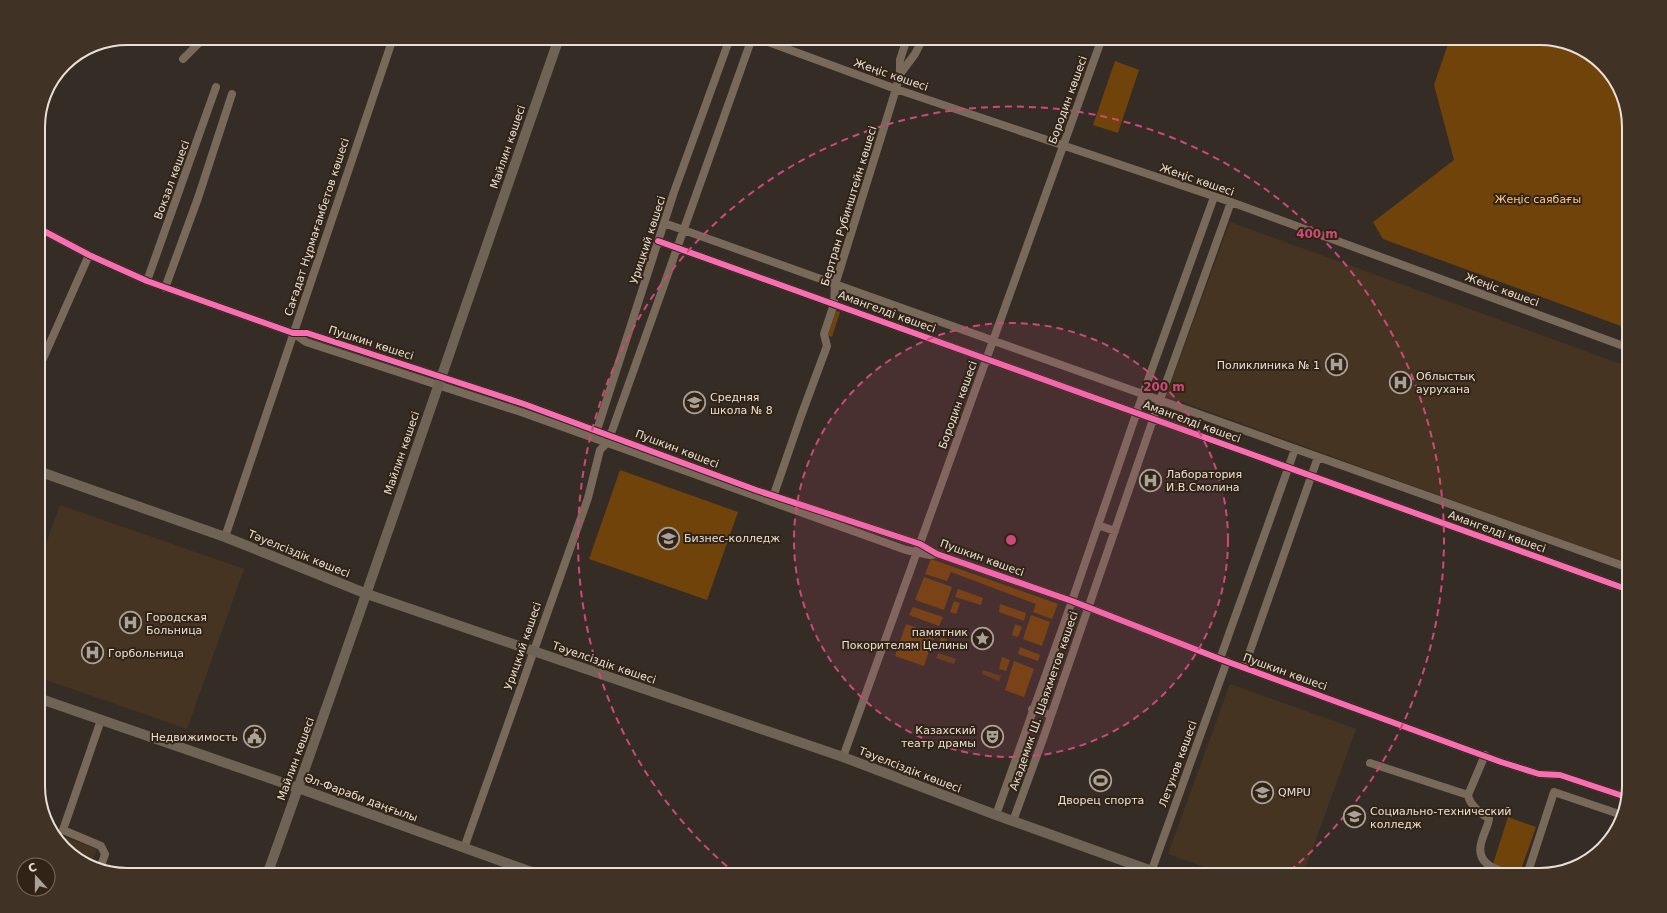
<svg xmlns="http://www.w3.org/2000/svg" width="1667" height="913" viewBox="0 0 1667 913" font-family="'DejaVu Sans',sans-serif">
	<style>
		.built { fill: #463422 }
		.green { fill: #6f430a }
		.water { fill: #5f3c13 }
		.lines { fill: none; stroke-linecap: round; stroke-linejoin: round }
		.minor { stroke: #78695a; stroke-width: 8 }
		.major { stroke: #6f6355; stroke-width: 10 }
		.cycleway-casing { stroke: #312315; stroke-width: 8 }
		.cycleway { stroke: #f96db3; stroke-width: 6 }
		.ring { fill: none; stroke: #cc4a7a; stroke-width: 2; stroke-dasharray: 7 5 }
		.labels { text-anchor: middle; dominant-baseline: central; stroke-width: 4; stroke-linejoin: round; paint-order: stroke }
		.street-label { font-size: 11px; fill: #e9dfd6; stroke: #312315 }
		.park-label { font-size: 11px; fill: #fdc58e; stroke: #312315 }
		.poi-label { font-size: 11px; fill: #e9dfd6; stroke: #312315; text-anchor: start }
		.rim { fill: none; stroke: #e9dfd6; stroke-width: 2 }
		.centre { fill: #cc4a7a; stroke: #312315; stroke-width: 2 }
		.ring-label { font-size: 12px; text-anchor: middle; font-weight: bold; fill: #cc4a7a; stroke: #312315; stroke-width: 4; stroke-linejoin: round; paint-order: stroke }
	</style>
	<rect width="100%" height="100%" fill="#352d25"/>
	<!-- built -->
	<path class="built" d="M 1230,222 L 1629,367 L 1629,545 L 1622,562 L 1166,396 Z
		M 60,505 L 244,569 L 187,729 L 38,677 L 38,566 Z
		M 1230,684 L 1356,729 L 1303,875 L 1227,875 L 1168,854 Z
		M 52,833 L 97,849 L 90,866 L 88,866 L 53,836 Z"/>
	<!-- green -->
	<path class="green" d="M 1450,38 L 1540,38 L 1579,47 L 1614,78 L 1629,122 L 1629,329 L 1383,239 L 1373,222 L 1454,160 L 1434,85 Z
		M 1115,61 L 1139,70 L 1118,133 L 1093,125 Z
		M 836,311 L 840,312 L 832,337 L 828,335 Z
		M 620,470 L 738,512 L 707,600 L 589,559 Z
		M 931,559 L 1058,604 L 1052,619 L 1033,612 L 1036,604 L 951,572 L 947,581 L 925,574 Z
		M 924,577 L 952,587 L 944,610 L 915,600 Z
		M 958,589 L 983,598 L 981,605 L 955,597 Z
		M 954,601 L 960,603 L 956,614 L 950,612 Z
		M 1000,604 L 1026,613 L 1024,621 L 999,612 Z
		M 913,607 L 943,617 L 939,626 L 909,615 Z
		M 1031,615 L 1050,622 L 1042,646 L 1023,639 Z
		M 906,624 L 935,634 L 924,666 L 895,656 Z
		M 1015,624 L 1022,627 L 1018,637 L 1012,635 Z
		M 941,637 L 947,639 L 943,649 L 937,647 Z
		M 1020,647 L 1040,655 L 1038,661 L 1018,654 Z
		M 1002,657 L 1010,660 L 1006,671 L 999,669 Z
		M 1014,661 L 1034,669 L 1024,697 L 1005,690 Z
		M 1508,817 L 1536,827 L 1519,875 L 1493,864 Z"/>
	<!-- water -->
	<path class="water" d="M 938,653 L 956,659 L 954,664 L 936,658 Z
		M 983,670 L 1001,676 L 999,681 L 982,674 Z"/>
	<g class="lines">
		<!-- minor -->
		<path class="minor" d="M 757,38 L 896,89 L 1231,202 L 1629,348
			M 183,59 L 198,44 L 201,38
			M 900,74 L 915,54 L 923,38
			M 664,223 L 1629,568
			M 38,228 L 89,255 L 147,281 L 293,333 L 307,333 L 524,404 L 756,490 L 920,544 L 937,554 L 1072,601 L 1220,659 L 1501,762 L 1539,774 L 1560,775 L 1626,797
			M 658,241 L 1629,590
			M 147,281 L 216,87
			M 165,288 L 198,198 L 232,94
			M 293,333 L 306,342 L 521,412 L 906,550 L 930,555 L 937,554
			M 38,370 L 89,255
			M 597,436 L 597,430 L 674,192 L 730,38
			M 772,500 L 801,416 L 827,346 L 824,334 L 834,304 L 835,285 L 896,89 L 900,74 L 900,60 L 907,38
			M 1098,525 L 1115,531
			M 225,537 L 393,38
			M 1220,659 L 1295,449
			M 1244,668 L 1318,457
			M 1032,709 L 1051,715
			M 843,757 L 1102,38
			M 1370,763 L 1468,795 L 1485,755
			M 1468,795 C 1470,806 1481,813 1489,819 C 1488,826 1484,833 1482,840 C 1474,863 1494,869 1511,875
			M 996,815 L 1072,601 L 1143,394 L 1214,197
			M 1013,821 L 1043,739 L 1156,411 L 1231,202
			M 464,848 L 588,498 L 600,450 L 608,442 L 752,38
			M 100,869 L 105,854 L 101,846 L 63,830 L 101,720
			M 1150,875 L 1227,661
			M 1527,875 L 1554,792 L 1622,815"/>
		<!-- major -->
		<path class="major" d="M 38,471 L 225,537 L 367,594 L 843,757 L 996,815 L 1163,875
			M 38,698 L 298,788 L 540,875
			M 267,875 C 367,597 461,317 559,38"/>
		<defs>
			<path id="cycleway" d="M 38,228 L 89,255 L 147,281 L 293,333 L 307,333 L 524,404 L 756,490 L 920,544 L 937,554 L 1072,601 L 1220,659 L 1501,762 L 1539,774 L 1560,775 L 1626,797
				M 658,241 L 1629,590"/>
		</defs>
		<!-- cycleway casing -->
		<use href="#cycleway" class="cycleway-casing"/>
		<!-- cycleway -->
		<use href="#cycleway" class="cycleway"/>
	</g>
	<!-- distance rings -->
	<circle cx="1011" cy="540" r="217" fill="#cc4a7a" fill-opacity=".12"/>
	<g class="ring">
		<circle cx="1011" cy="540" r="217"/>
		<path d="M736 874A433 433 0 1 1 1286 874"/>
	</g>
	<!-- icons -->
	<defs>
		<symbol id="hospital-ring" viewBox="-11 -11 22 22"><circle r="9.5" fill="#312315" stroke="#aaa198" stroke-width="1.5"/><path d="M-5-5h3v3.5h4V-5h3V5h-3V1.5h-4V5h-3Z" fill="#aaa198"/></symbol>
		<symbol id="school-ring" viewBox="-11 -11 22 22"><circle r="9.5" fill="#312315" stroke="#aaa198" stroke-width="1.5"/><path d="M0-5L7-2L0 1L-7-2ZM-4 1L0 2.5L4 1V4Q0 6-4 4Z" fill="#aaa198"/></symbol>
		<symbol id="university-ring" viewBox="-11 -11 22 22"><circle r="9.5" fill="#312315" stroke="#aaa198" stroke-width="1.5"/><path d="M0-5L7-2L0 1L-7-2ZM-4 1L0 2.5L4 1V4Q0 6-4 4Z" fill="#aaa198"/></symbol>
		<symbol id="sight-ring" viewBox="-11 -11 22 22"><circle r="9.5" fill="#312315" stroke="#aaa198" stroke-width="1.5"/><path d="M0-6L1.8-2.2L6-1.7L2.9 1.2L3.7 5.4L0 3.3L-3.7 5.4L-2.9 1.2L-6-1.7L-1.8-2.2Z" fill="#aaa198"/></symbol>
		<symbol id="theatre-ring" viewBox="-11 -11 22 22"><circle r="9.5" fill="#312315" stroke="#aaa198" stroke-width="1.5"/><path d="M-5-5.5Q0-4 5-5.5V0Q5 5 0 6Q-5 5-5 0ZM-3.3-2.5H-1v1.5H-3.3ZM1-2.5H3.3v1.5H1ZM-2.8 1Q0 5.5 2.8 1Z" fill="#aaa198"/></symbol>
		<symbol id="civic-ring" viewBox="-11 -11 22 22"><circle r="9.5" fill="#312315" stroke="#aaa198" stroke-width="1.5"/><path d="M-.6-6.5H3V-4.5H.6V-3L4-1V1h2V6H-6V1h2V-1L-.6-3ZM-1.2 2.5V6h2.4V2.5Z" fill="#aaa198"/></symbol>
		<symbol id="stadium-ring" viewBox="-11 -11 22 22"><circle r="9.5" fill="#312315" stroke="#aaa198" stroke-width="1.5"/><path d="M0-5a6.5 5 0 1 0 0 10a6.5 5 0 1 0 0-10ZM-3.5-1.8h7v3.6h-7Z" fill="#aaa198"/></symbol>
	</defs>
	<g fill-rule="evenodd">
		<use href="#hospital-ring" x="1324" y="352" width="25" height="25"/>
		<use href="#hospital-ring" x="1388" y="370" width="25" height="25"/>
		<use href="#school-ring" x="682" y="390" width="25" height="25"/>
		<use href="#hospital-ring" x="1138" y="468" width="25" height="25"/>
		<use href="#university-ring" x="656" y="526" width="25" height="25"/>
		<use href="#hospital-ring" x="118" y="610" width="25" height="25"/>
		<use href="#sight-ring" x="970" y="626" width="25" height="25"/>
		<use href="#hospital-ring" x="80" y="640" width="25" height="25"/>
		<use href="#theatre-ring" x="980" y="724" width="25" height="25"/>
		<use href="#civic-ring" x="242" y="724" width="25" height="25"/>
		<use href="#stadium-ring" x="1088" y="768" width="25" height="25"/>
		<use href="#university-ring" x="1250" y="780" width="25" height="25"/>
		<use href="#university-ring" x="1342" y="804" width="25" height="25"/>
	</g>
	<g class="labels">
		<!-- street labels -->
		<g class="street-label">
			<text transform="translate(891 75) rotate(19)">Жеңіс көшесі</text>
			<text transform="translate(1068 100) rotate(-70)">Бородин көшесі</text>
			<text transform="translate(508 147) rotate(-71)">Майлин көшесі</text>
			<text transform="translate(172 180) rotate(-70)">Вокзал көшесі</text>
			<text transform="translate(1197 180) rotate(19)">Жеңіс көшесі</text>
			<text transform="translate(849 206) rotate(-73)">Бертран Рубинштейн көшесі</text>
			<text transform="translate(317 227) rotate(-72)">Сағадат Нұрмағамбетов көшесі</text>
			<text transform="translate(648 240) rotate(-72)">Урицкий көшесі</text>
			<text transform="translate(1502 290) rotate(20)">Жеңіс көшесі</text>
			<text transform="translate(887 312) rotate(20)">Амангелді көшесі</text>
			<text transform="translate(371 343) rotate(18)">Пушкин көшесі</text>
			<text transform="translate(958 405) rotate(-70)">Бородин көшесі</text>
			<text transform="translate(1192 422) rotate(20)">Амангелді көшесі</text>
			<text transform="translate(677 449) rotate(21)">Пушкин көшесі</text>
			<text transform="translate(402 453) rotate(-71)">Майлин көшесі</text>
			<text transform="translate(1497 532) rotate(20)">Амангелді көшесі</text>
			<text transform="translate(299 554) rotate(22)">Тәуелсіздік көшесі</text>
			<text transform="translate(982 558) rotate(20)">Пушкин көшесі</text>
			<text transform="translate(523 646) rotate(-71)">Урицкий көшесі</text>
			<text transform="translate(604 663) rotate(19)">Тәуелсіздік көшесі</text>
			<text transform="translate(1285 672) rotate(20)">Пушкин көшесі</text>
			<text transform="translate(1044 701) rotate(-71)">Академик Ш. Шаяхметов көшесі</text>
			<text transform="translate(296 759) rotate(-70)">Майлин көшесі</text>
			<text transform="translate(1178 764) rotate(-70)">Летунов көшесі</text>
			<text transform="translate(910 770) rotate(21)">Тәуелсіздік көшесі</text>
			<text transform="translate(361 798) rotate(20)">Әл-Фараби даңғылы</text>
		</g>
		<!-- park labels -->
		<g class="park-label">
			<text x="1538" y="199">Жеңіс саябағы</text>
		</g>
		<!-- poi labels -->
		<g class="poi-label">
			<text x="1320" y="365" text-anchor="end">Поликлиника № 1</text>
			<text x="1416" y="376">Облыстық<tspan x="1416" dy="13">аурухана</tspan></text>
			<text x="710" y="397">Средняя<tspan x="710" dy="13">школа № 8</tspan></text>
			<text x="1166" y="474">Лаборатория<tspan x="1166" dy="13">И.В.Смолина</tspan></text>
			<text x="684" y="538">Бизнес-колледж</text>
			<text x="146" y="617">Городская<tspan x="146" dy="13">Больница</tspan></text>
			<text x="968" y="632" text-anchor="end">памятник<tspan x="968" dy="13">Покорителям Целины</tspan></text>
			<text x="108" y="653">Горбольница</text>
			<text x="976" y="730" text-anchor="end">Казахский<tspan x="976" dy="13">театр драмы</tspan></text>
			<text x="238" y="737" text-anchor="end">Недвижимость</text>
			<text x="1278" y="792">QMPU</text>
			<text x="1101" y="800" text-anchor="middle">Дворец спорта</text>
			<text x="1370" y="811">Социально-технический<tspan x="1370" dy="13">колледж</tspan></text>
		</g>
	</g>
	<!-- crop -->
	<path d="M0 0H1667V913H0ZM127 45H1540A82 82 0 0 1 1622 127V786A82 82 0 0 1 1540 868H127A82 82 0 0 1 45 786V127A82 82 0 0 1 127 45Z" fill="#403224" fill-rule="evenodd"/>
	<path class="rim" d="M127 45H1540A82 82 0 0 1 1622 127V786A82 82 0 0 1 1540 868H127A82 82 0 0 1 45 786V127A82 82 0 0 1 127 45Z"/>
	<circle cx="1011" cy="540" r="6" class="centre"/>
	<g class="ring-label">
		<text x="1317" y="238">400 m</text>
		<text x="1164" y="391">200 m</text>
	</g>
	<!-- north arrow -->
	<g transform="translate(36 877) rotate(339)"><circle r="19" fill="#312315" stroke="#7b6e62"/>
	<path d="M0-3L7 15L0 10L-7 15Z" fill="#aaa198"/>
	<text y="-6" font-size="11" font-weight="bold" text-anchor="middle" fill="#e9dfd6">С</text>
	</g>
</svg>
